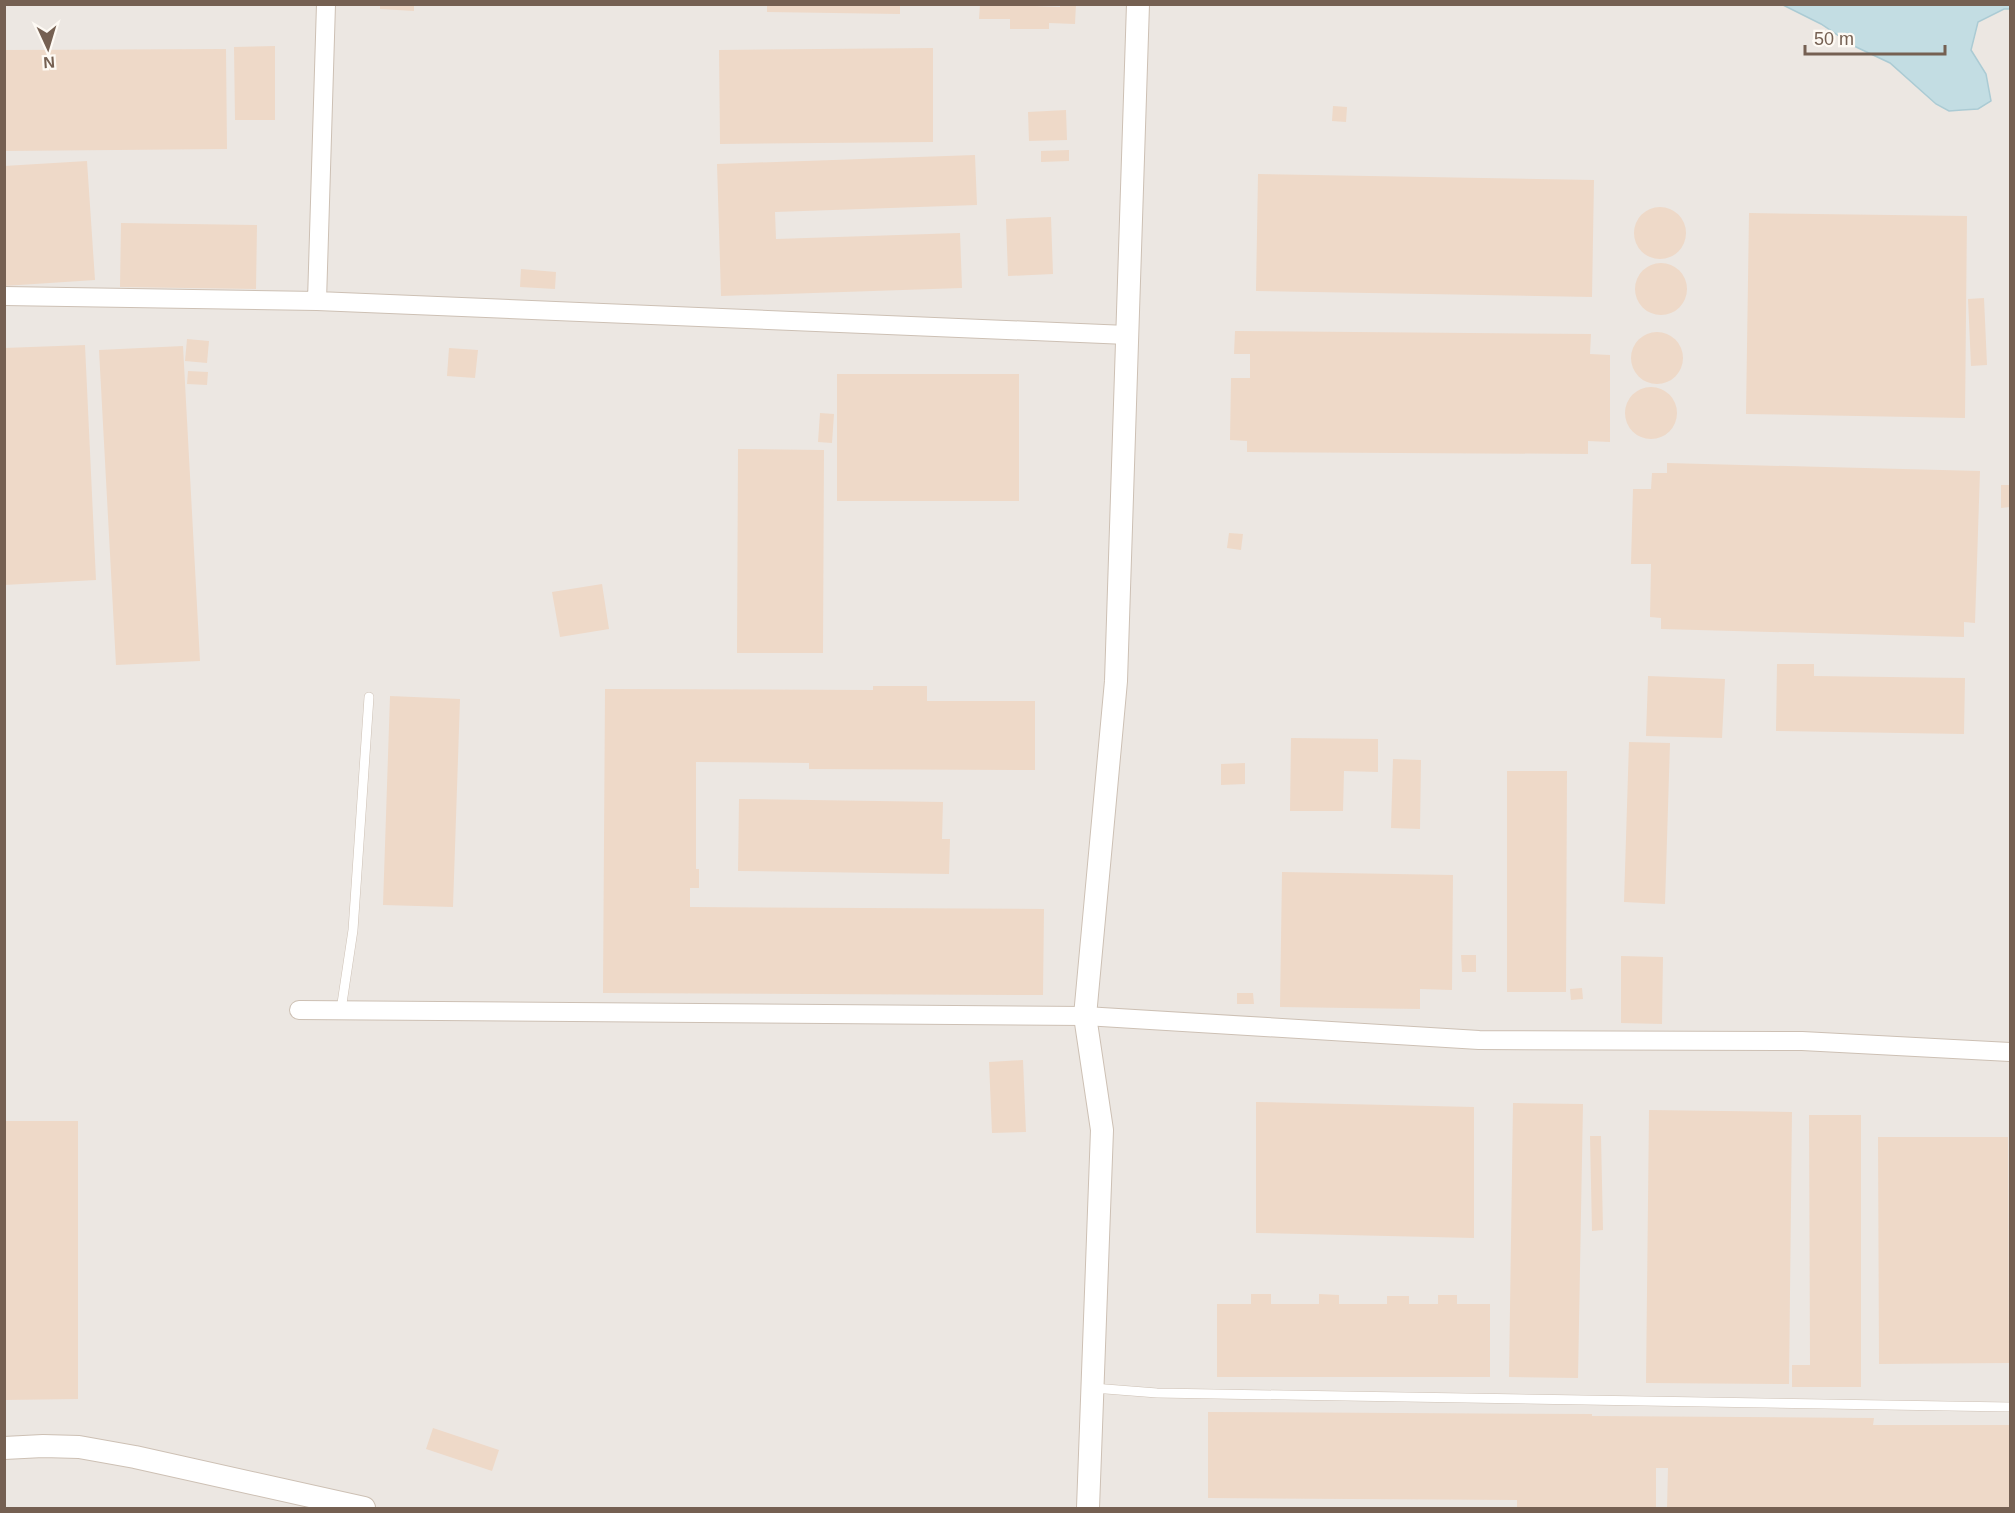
<svg xmlns="http://www.w3.org/2000/svg" width="2015" height="1513" viewBox="0 0 2015 1513" font-family="Arial,sans-serif">
	<style>
		.industrial { fill: #ece7e2 }
		.water { fill: #c3dde3; stroke: #abcbd4; stroke-width: 1.5 }
		.building { fill: #eed9c8 }
		.lines { fill: none; stroke-linecap: round; stroke-linejoin: round }
		.service-casing { stroke: #cdc0b4; stroke-width: 10 }
		.minor-casing { stroke: #cdc0b4; stroke-width: 20 }
		.tertiary-casing { stroke: #cdc0b4; stroke-width: 24 }
		.service { stroke: #fff; stroke-width: 9 }
		.minor { stroke: #fff; stroke-width: 18 }
		.tertiary { stroke: #fff; stroke-width: 22 }
	</style>
	<rect width="100%" height="100%" fill="#fbf7ee"/>
	<!-- industrial -->
	<path class="industrial" d="M 5,5 L 2010,5 L 2010,1508 L 5,1508 Z"/>
	<!-- water -->
	<path class="water" d="M 1783,5 L 2010,5 L 2010,9 L 2004,9 L 1978,22 L 1971,50 L 1986,74 L 1991,101 L 1978,109 L 1962,110 L 1949,111 L 1936,104 L 1890,63 L 1854,46 L 1821,24 Z"/>
	<!-- building -->
	<path class="building" d="M 380,4 L 414,4 L 414,11 L 380,9 Z
		M 767,4 L 900,4 L 900,14 L 767,12 Z
		M 980,4 L 1060,7 L 1060,4 L 1076,4 L 1075,24 L 1049,23 L 1049,29 L 1010,29 L 1010,19 L 979,19 Z
		M 275,46 L 275,120 L 235,120 L 234,47 Z
		M 933,48 L 933,142 L 720,144 L 719,50 Z
		M 226,49 L 227,149 L 4,151 L 4,50 Z
		M 1333,106 L 1347,107 L 1346,122 L 1332,121 Z
		M 1066,110 L 1067,140 L 1029,141 L 1028,112 Z
		M 1069,150 L 1069,161 L 1041,162 L 1041,151 Z
		M 975,155 L 977,205 L 775,212 L 776,239 L 960,233 L 962,288 L 721,296 L 717,164 Z
		M 87,161 L 95,280 L 4,286 L 4,166 Z
		M 1258,174 L 1594,180 L 1592,297 L 1256,291 Z
		M1634 233a26 26 0 1 1 52 0a26 26 0 1 1-52 0Z
		M 1749,213 L 1967,216 L 1965,418 L 1746,414 Z
		M 1051,217 L 1053,274 L 1008,276 L 1006,219 Z
		M 121,223 L 257,225 L 256,289 L 120,287 Z
		M1635 289a26 26 0 1 1 52 0a26 26 0 1 1-52 0Z
		M 521,269 L 556,272 L 555,289 L 520,287 Z
		M 1984,298 L 1987,365 L 1971,366 L 1968,299 Z
		M 1235,331 L 1591,334 L 1590,354 L 1610,355 L 1610,442 L 1588,441 L 1588,454 L 1247,452 L 1247,441 L 1230,440 L 1231,378 L 1250,378 L 1250,354 L 1234,354 Z
		M1631 358a26 26 0 1 1 52 0a26 26 0 1 1-52 0Z
		M 187,339 L 209,341 L 207,363 L 185,361 Z
		M 85,345 L 96,580 L 4,585 L 4,348 Z
		M 183,346 L 200,661 L 116,665 L 99,350 Z
		M 449,348 L 478,350 L 475,378 L 447,376 Z
		M 188,371 L 208,372 L 207,385 L 187,384 Z
		M 837,374 L 1019,374 L 1019,501 L 837,501 Z
		M1625 413a26 26 0 1 1 52 0a26 26 0 1 1-52 0Z
		M 820,413 L 834,414 L 832,443 L 818,442 Z
		M 738,449 L 824,450 L 823,653 L 737,653 Z
		M 1667,463 L 1980,471 L 1975,623 L 1964,622 L 1964,637 L 1661,629 L 1661,618 L 1650,617 L 1651,564 L 1631,564 L 1633,489 L 1651,489 L 1652,473 L 1667,473 Z
		M 2001,485 L 2010,485 L 2010,507 L 2001,508 Z
		M 1229,533 L 1243,534 L 1241,550 L 1227,548 Z
		M 602,584 L 609,629 L 560,637 L 552,592 Z
		M 1777,664 L 1814,664 L 1814,676 L 1965,678 L 1964,734 L 1776,731 Z
		M 1648,676 L 1725,679 L 1722,738 L 1646,736 Z
		M 873,686 L 927,686 L 927,701 L 1035,701 L 1035,770 L 809,769 L 809,763 L 696,762 L 696,869 L 699,869 L 699,888 L 690,888 L 690,907 L 1044,909 L 1043,995 L 603,993 L 605,689 L 873,690 Z
		M 390,696 L 460,699 L 453,907 L 383,905 Z
		M 1291,738 L 1378,739 L 1378,772 L 1344,771 L 1343,811 L 1290,811 Z
		M 1629,742 L 1670,743 L 1665,904 L 1624,902 Z
		M 1393,759 L 1421,760 L 1420,829 L 1391,828 Z
		M 1245,763 L 1245,784 L 1221,785 L 1221,764 Z
		M 1507,771 L 1567,771 L 1566,992 L 1507,992 Z
		M 739,799 L 943,802 L 942,839 L 950,839 L 949,874 L 738,871 Z
		M 1282,872 L 1453,875 L 1452,990 L 1420,989 L 1420,1009 L 1280,1007 Z
		M 1461,955 L 1476,955 L 1476,972 L 1462,972 Z
		M 1621,956 L 1663,957 L 1662,1024 L 1621,1023 Z
		M 1582,988 L 1583,999 L 1571,1000 L 1570,989 Z
		M 1237,993 L 1253,993 L 1254,1004 L 1237,1004 Z
		M 1023,1060 L 1026,1132 L 992,1133 L 989,1062 Z
		M 1256,1102 L 1474,1107 L 1474,1238 L 1256,1233 Z
		M 1513,1103 L 1583,1104 L 1578,1378 L 1509,1377 Z
		M 1649,1110 L 1792,1112 L 1789,1384 L 1646,1383 Z
		M 1809,1115 L 1861,1115 L 1861,1387 L 1792,1387 L 1792,1365 L 1810,1365 Z
		M 4,1121 L 78,1121 L 78,1399 L 4,1400 Z
		M 1590,1136 L 1601,1136 L 1603,1230 L 1592,1231 Z
		M 1878,1137 L 2008,1137 L 2009,1363 L 1879,1364 Z
		M 1251,1294 L 1271,1294 L 1271,1304 L 1319,1304 L 1319,1294 L 1339,1295 L 1339,1304 L 1387,1304 L 1387,1296 L 1409,1296 L 1409,1304 L 1438,1304 L 1438,1295 L 1457,1295 L 1457,1304 L 1490,1304 L 1490,1377 L 1217,1377 L 1217,1304 L 1251,1304 Z
		M 1208,1412 L 1592,1414 L 1592,1416 L 1874,1418 L 1873,1425 L 2010,1425 L 2010,1508 L 1667,1508 L 1668,1468 L 1656,1468 L 1656,1508 L 1517,1508 L 1517,1500 L 1208,1498 Z
		M 433,1428 L 499,1450 L 492,1471 L 426,1449 Z"/>
	<g class="lines">
		<defs>
			<path id="service" d="M 341,1010 L 353,930 L 369,697
				M 1093,1388 L 1157,1393 L 2010,1407"/>
			<path id="minor" d="M 4,296 L 317,301 L 1127,335
				M 317,301 L 326,4
				M 299,1010 L 1085,1016 L 1479,1040 L 1802,1041 L 2010,1052"/>
			<path id="tertiary" d="M 4,1448 L 43,1446 L 79,1447 L 135,1457 L 364,1508
				M 1088,1508 L 1102,1130 L 1085,1016 L 1116,681 L 1138,4"/>
		</defs>
		<!-- service casing -->
		<use href="#service" class="service-casing"/>
		<!-- minor casing -->
		<use href="#minor" class="minor-casing"/>
		<!-- tertiary casing -->
		<use href="#tertiary" class="tertiary-casing"/>
		<!-- service -->
		<use href="#service" class="service"/>
		<!-- minor -->
		<use href="#minor" class="minor"/>
		<!-- tertiary -->
		<use href="#tertiary" class="tertiary"/>
	</g>
	<!-- border -->
	<rect width="2015" height="1513" fill="none" stroke="#756052" stroke-width="12"/>
	<!-- north arrow -->
	<g transform="translate(48 48) rotate(176)" stroke="#fefaf4" stroke-width="4.5" paint-order="stroke">
	<path d="M0-4.5L10 22L0 15L-10 22Z" fill="#756052"/>
	<text y="-9" font-size="16" font-weight="bold" text-anchor="middle" fill="#756052">N</text>
	</g>
	<!-- scale -->
	<path d="M1805 45v9h140v-9" fill="none" stroke="#756052" stroke-width="3"/>
	<text x="1814" y="45" font-size="18" fill="#756052" stroke="#fefaf4" stroke-width="4.5" paint-order="stroke">50 m</text>
</svg>
